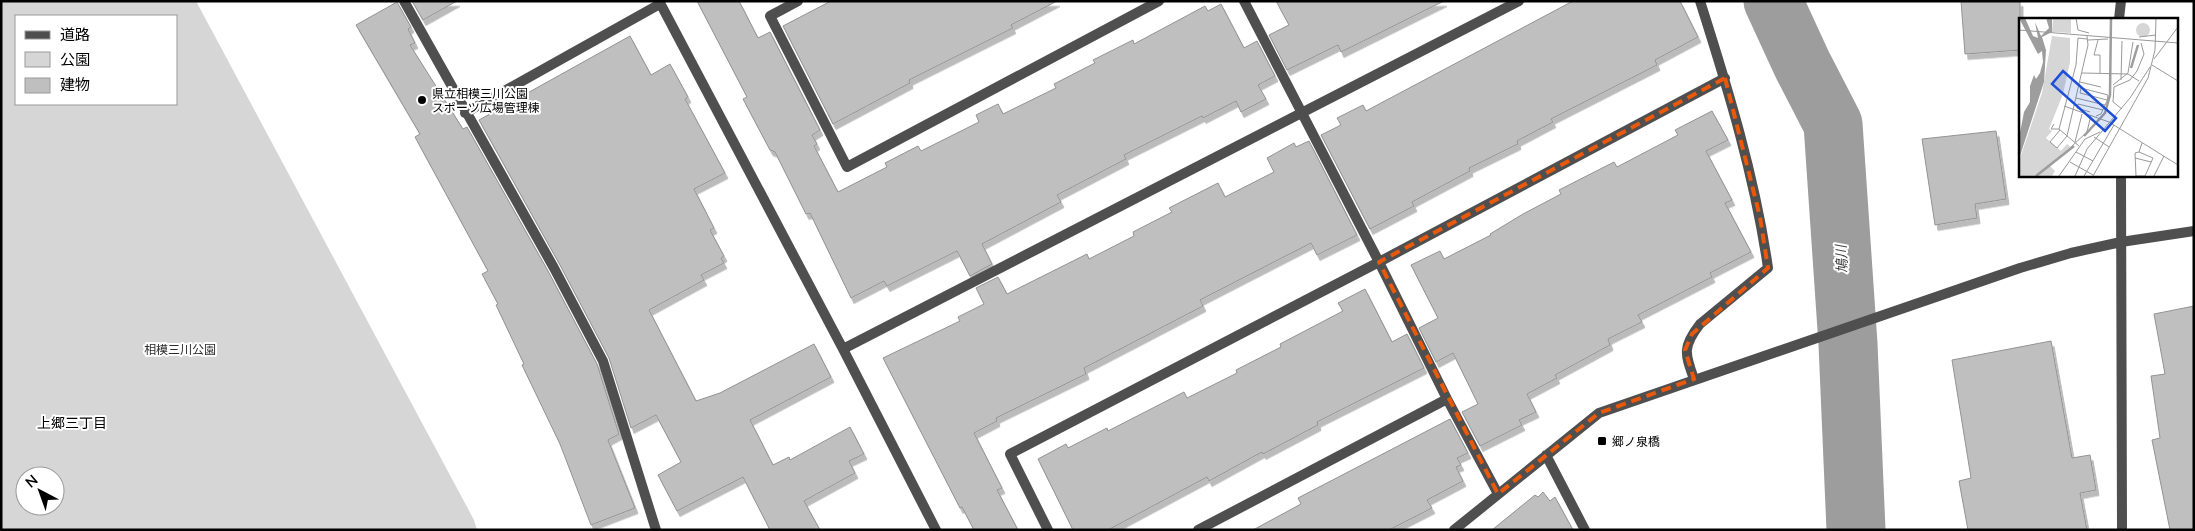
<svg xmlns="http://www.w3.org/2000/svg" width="2195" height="531" viewBox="0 0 2195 531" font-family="Lato,'Noto Sans JP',sans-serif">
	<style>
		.green { fill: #d6d6d6; fill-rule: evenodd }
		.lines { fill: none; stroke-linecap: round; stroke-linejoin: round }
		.river { stroke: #9d9d9d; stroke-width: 59 }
		.building { fill: #bfbfbf; stroke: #939393; filter: url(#shadow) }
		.minor { stroke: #4f4f4f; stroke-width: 10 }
		.tertiary { stroke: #4f4f4f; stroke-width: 10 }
		.marked { fill: none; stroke: #e8590c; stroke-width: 4; stroke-dasharray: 10 6; stroke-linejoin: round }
		.poi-dot { fill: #000; stroke: #fff; stroke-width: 2 }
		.labels { text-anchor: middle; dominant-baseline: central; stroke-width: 4; stroke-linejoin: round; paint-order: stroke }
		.poi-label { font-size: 12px; fill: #000; stroke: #fff; text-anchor: start }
		.park-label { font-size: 12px; fill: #2d2d2d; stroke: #fff }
		.water-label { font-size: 14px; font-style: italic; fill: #3e3e3e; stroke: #fff }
		.neighbourhood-label { font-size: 14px; fill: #000; stroke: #fff }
		.inset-river { fill: none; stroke: #9d9d9d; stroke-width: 2.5 }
		.inset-road { fill: none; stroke: #999; stroke-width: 1 }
		.view { fill: #1d4ed8; fill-opacity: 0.15; stroke: #1d4ed8; stroke-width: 2.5 }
		.inset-edge { fill: none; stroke: #000; stroke-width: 2.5 }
	</style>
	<defs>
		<filter id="shadow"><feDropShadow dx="3" dy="5.5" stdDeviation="0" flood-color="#0004"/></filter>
	</defs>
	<rect width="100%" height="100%" fill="#fff"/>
	<!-- green -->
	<path class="green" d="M 1,1 L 196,1 L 474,520 L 477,530 L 1,530 ZM 16,16 L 176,16 L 176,104 L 16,104 ZM 25,476 L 55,476 L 55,506 L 25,506 Z"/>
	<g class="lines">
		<!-- river -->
		<path class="river" d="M 1773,1 L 1802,64 L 1833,124 L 1848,344 L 1856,530"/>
	</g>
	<!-- building -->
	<path class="building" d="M 412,1 L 457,1 L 423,20 Z
		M 697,1 L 739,1 L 758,38 L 770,32 L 820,130 L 812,135 L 817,144 L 814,146 L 838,192 L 887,167 L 885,163 L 918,146 L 921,151 L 979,122 L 976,115 L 998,104 L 1003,114 L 1056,88 L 1054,84 L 1095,63 L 1093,60 L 1133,40 L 1134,44 L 1205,6 L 1208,11 L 1221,4 L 1244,48 L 1257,41 L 1275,76 L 1258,85 L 1266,99 L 1241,112 L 1236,101 L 1203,118 L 1202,116 L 1124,155 L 1126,159 L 1057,195 L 1061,202 L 982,244 L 992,264 L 970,276 L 957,251 L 887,286 L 884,281 L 851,298 L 810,213 L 806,214 L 775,152 L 770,150 L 743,99 L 747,97 Z
		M 831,1 L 1057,1 L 1011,25 L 1013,28 L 909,80 L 910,83 L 833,124 L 783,26 Z
		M 1276,1 L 1444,1 L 1341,52 L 1338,45 L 1287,70 L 1269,35 L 1289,25 Z
		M 1573,1 L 1680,1 L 1698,37 L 1655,60 L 1657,65 L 1551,119 L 1553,122 L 1517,141 L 1518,144 L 1469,168 L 1470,171 L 1412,202 L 1414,206 L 1370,229 L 1321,135 L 1341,125 L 1337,118 L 1363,105 L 1366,111 Z
		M 1961,1 L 2020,1 L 2020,50 L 1965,54 Z
		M 397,2 L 411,27 L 408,29 L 415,43 L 410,45 L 463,129 L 467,127 L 548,271 L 597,364 L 619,434 L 608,440 L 635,508 L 591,525 L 560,444 L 522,365 L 524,364 L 496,305 L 498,304 L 482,274 L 488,271 L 415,137 L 420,134 L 356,25 Z
		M 630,36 L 651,75 L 670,64 L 688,97 L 685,99 L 725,173 L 694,189 L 714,228 L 710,230 L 724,256 L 721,258 L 724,263 L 701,275 L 704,280 L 649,310 L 696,401 L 720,393 L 814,344 L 831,377 L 750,420 L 773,465 L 789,457 L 790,460 L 850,427 L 864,454 L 849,461 L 855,473 L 804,501 L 820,530 L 770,530 L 743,477 L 677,511 L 658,475 L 681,462 L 656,415 L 631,428 L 609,358 L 560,265 L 479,120 Z
		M 1712,111 L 1728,140 L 1706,151 L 1732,200 L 1725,203 L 1751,252 L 1710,273 L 1712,277 L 1638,315 L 1642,322 L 1608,339 L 1610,345 L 1555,375 L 1557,378 L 1527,394 L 1536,412 L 1519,420 L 1522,425 L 1480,446 L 1462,412 L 1478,404 L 1453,353 L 1436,362 L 1419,328 L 1438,318 L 1411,265 L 1440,251 L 1444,259 L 1491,235 L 1490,234 L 1523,214 L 1561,194 L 1559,190 L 1614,162 L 1617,167 L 1678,135 L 1675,130 Z
		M 1996,131 L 2006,199 L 1975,204 L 1977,218 L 1935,225 L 1922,139 Z
		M 1309,141 L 1357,235 L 1317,255 L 1311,243 L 1200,300 L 1203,306 L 1084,368 L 1086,374 L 996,418 L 997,421 L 974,433 L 1002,488 L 997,490 L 1018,530 L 974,530 L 962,507 L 960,508 L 883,358 L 960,321 L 958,317 L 984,304 L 976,288 L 998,277 L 1007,294 L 1087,254 L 1089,259 L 1134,236 L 1133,232 L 1172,212 L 1169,208 L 1218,183 L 1225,197 L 1274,172 L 1267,158 L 1294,143 L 1296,147 Z
		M 1365,289 L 1392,342 L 1407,334 L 1424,368 L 1317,422 L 1318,425 L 1263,454 L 1262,452 L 1209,481 L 1207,477 L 1108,530 L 1073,530 L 1038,459 L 1066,444 L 1068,448 L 1107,428 L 1108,431 L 1184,392 L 1187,398 L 1237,373 L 1236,370 L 1281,347 L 1280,344 L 1343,311 L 1338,303 Z
		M 2194,306 L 2194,530 L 2170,530 L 2152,440 L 2160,438 L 2151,376 L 2165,374 L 2154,314 Z
		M 2051,341 L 2072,458 L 2090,455 L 2096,490 L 2080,493 L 2087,530 L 1968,530 L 1959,481 L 1971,478 L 1952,360 Z
		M 1450,419 L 1468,453 L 1457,458 L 1461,465 L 1456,467 L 1463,481 L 1427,500 L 1432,508 L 1389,530 L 1253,530 L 1301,504 L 1298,498 Z
		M 1543,492 L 1550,501 L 1555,497 L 1573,530 L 1492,530 L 1535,495 L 1538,497 Z"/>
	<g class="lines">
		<!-- minor -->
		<path class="minor" d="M 404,1 L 554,268 L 603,361 L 656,530
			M 659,1 L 843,349 L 936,530
			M 798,1 L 770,16 L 847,167 L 1159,1
			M 1244,1 L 1379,262 L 1447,399 L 1498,494
			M 2119,19 L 2121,1
			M 465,113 L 660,4
			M 2121,175 L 2122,530
			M 843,349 L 1519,1
			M 1694,379 C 1685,354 1682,347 1700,324 L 1768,268 C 1755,177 1728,89 1700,1
			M 1546,455 L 1585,530
			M 1048,530 L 1010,454 L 1379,262 L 1725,78
			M 1198,530 L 1447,399
			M 1454,530 L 1599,413 L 2020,268 L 2071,253 L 2121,242"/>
		<!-- tertiary -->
		<path class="tertiary" d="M 2121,242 L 2194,231"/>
	</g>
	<!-- marked area -->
	<path class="marked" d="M 1725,78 L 1760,217 L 1768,268 L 1692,334 L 1685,350 L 1694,379 L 1599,413 L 1498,494 L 1379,262 Z"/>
	<!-- markers -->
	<g class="poi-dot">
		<circle cx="422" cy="100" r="5"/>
		<rect x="1597" y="436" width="10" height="10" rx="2.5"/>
	</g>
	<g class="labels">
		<!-- poi labels -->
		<g class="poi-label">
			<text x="432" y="93">県立相模三川公園<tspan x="432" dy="14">スポーツ広場管理棟</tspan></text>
			<text x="1612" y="441">郷ノ泉橋</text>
		</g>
		<!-- park labels -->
		<g class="park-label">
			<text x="180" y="349">相模三川公園</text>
		</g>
		<!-- water labels -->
		<g class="water-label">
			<text transform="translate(1841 259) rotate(-93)">鳩川</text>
		</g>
		<!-- neighbourhood labels -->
		<g class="neighbourhood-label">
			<text x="72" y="422">上郷三丁目</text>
		</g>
	</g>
	<!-- overview -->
	<g transform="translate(2019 18)">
		<rect width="159" height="159" fill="#fff"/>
		<path d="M 34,0 L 52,0 L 52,15 L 33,14 ZM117 12a7 7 0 1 1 14 0a7 7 0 1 1-14 0ZM 33,18 L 51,20 L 51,44 L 44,76 L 30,111 L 33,113 L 27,120 L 42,133 L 48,126 L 52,129 L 30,147 L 36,153 L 33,158 L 0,158 L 0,143 L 23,75 Z" fill="#d6d6d6"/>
		<path d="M 0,0 L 6,0 L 14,18 L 19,20 L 16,4 L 22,18 L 30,10 L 27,0 L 33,0 L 33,14 L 23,19 L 27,32 L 25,64 L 0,141 L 0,120 L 5,94 L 11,84 L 11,68 L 15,57 L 17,61 L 21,55 L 24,44 L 23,33 L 19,36 Z" fill="#9d9d9d"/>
		<path class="inset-river" d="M 112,50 L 119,27M 65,118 L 86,95 L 91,77 L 92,0M 17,158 L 55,128"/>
		<path class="inset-road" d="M 57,0 L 59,12 L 70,15M 0,12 L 159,25M 120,19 L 137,17M 69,22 L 89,21M 79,22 L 75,37 L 81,37 L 81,55M 135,41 L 159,9M 133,47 L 159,63M 63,55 L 109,56 L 120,63M 102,62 L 103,23M 61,64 L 82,69M 94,67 L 109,55 L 114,24M 57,80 L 86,87M 45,88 L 90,104 L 159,147M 103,91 L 94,84 L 95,69 L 111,62 L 118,53 L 125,36 L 122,25M 71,94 L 58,90 L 59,86 L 84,92M 77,98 L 82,96 L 87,85 L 88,83 L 89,77 L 62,70 L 61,75 L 88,82M 35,106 L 32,111 L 40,111 L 60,128M 40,111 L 57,47 L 59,20 L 68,21M 41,112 L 31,124 L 38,130 L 48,118 L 69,27 L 68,18M 75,119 L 90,129M 56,124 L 63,96M 52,129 L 68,114 L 72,97M 57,134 L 74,143M 116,140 L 132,144M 51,144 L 74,157M 40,158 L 66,121 L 81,114M 56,158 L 68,131 L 111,80 L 131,49M 65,158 L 95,107M 74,158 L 129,60 L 136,32 L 137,0M 117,158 L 126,158 L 134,140 L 120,134M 117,158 L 116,135 L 120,134 L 123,125M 135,158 L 145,138"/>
		<path class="view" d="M 44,53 L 97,100 L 86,113 L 33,66 Z"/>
		<rect width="159" height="159" class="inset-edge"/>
	</g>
	<!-- border -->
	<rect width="2195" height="531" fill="none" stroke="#000000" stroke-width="5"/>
	<!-- legend -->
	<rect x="15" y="15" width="162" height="90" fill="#ffffff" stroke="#999999"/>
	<rect x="25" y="31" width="25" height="8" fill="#4f4f4f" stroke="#999999"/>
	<text x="60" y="40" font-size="15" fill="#000000">道路</text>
	<rect x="25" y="52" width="25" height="15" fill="#d6d6d6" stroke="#999999"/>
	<text x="60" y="65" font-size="15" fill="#000000">公園</text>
	<rect x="25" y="78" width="25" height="15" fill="#bfbfbf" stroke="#999999"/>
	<text x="60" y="90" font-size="15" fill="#000000">建物</text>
	<!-- north arrow -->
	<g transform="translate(40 491) rotate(319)"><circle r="24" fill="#ffffff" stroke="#999999"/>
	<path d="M0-4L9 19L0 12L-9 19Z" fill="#000000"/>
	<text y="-8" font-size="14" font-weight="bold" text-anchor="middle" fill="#000000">N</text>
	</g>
</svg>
